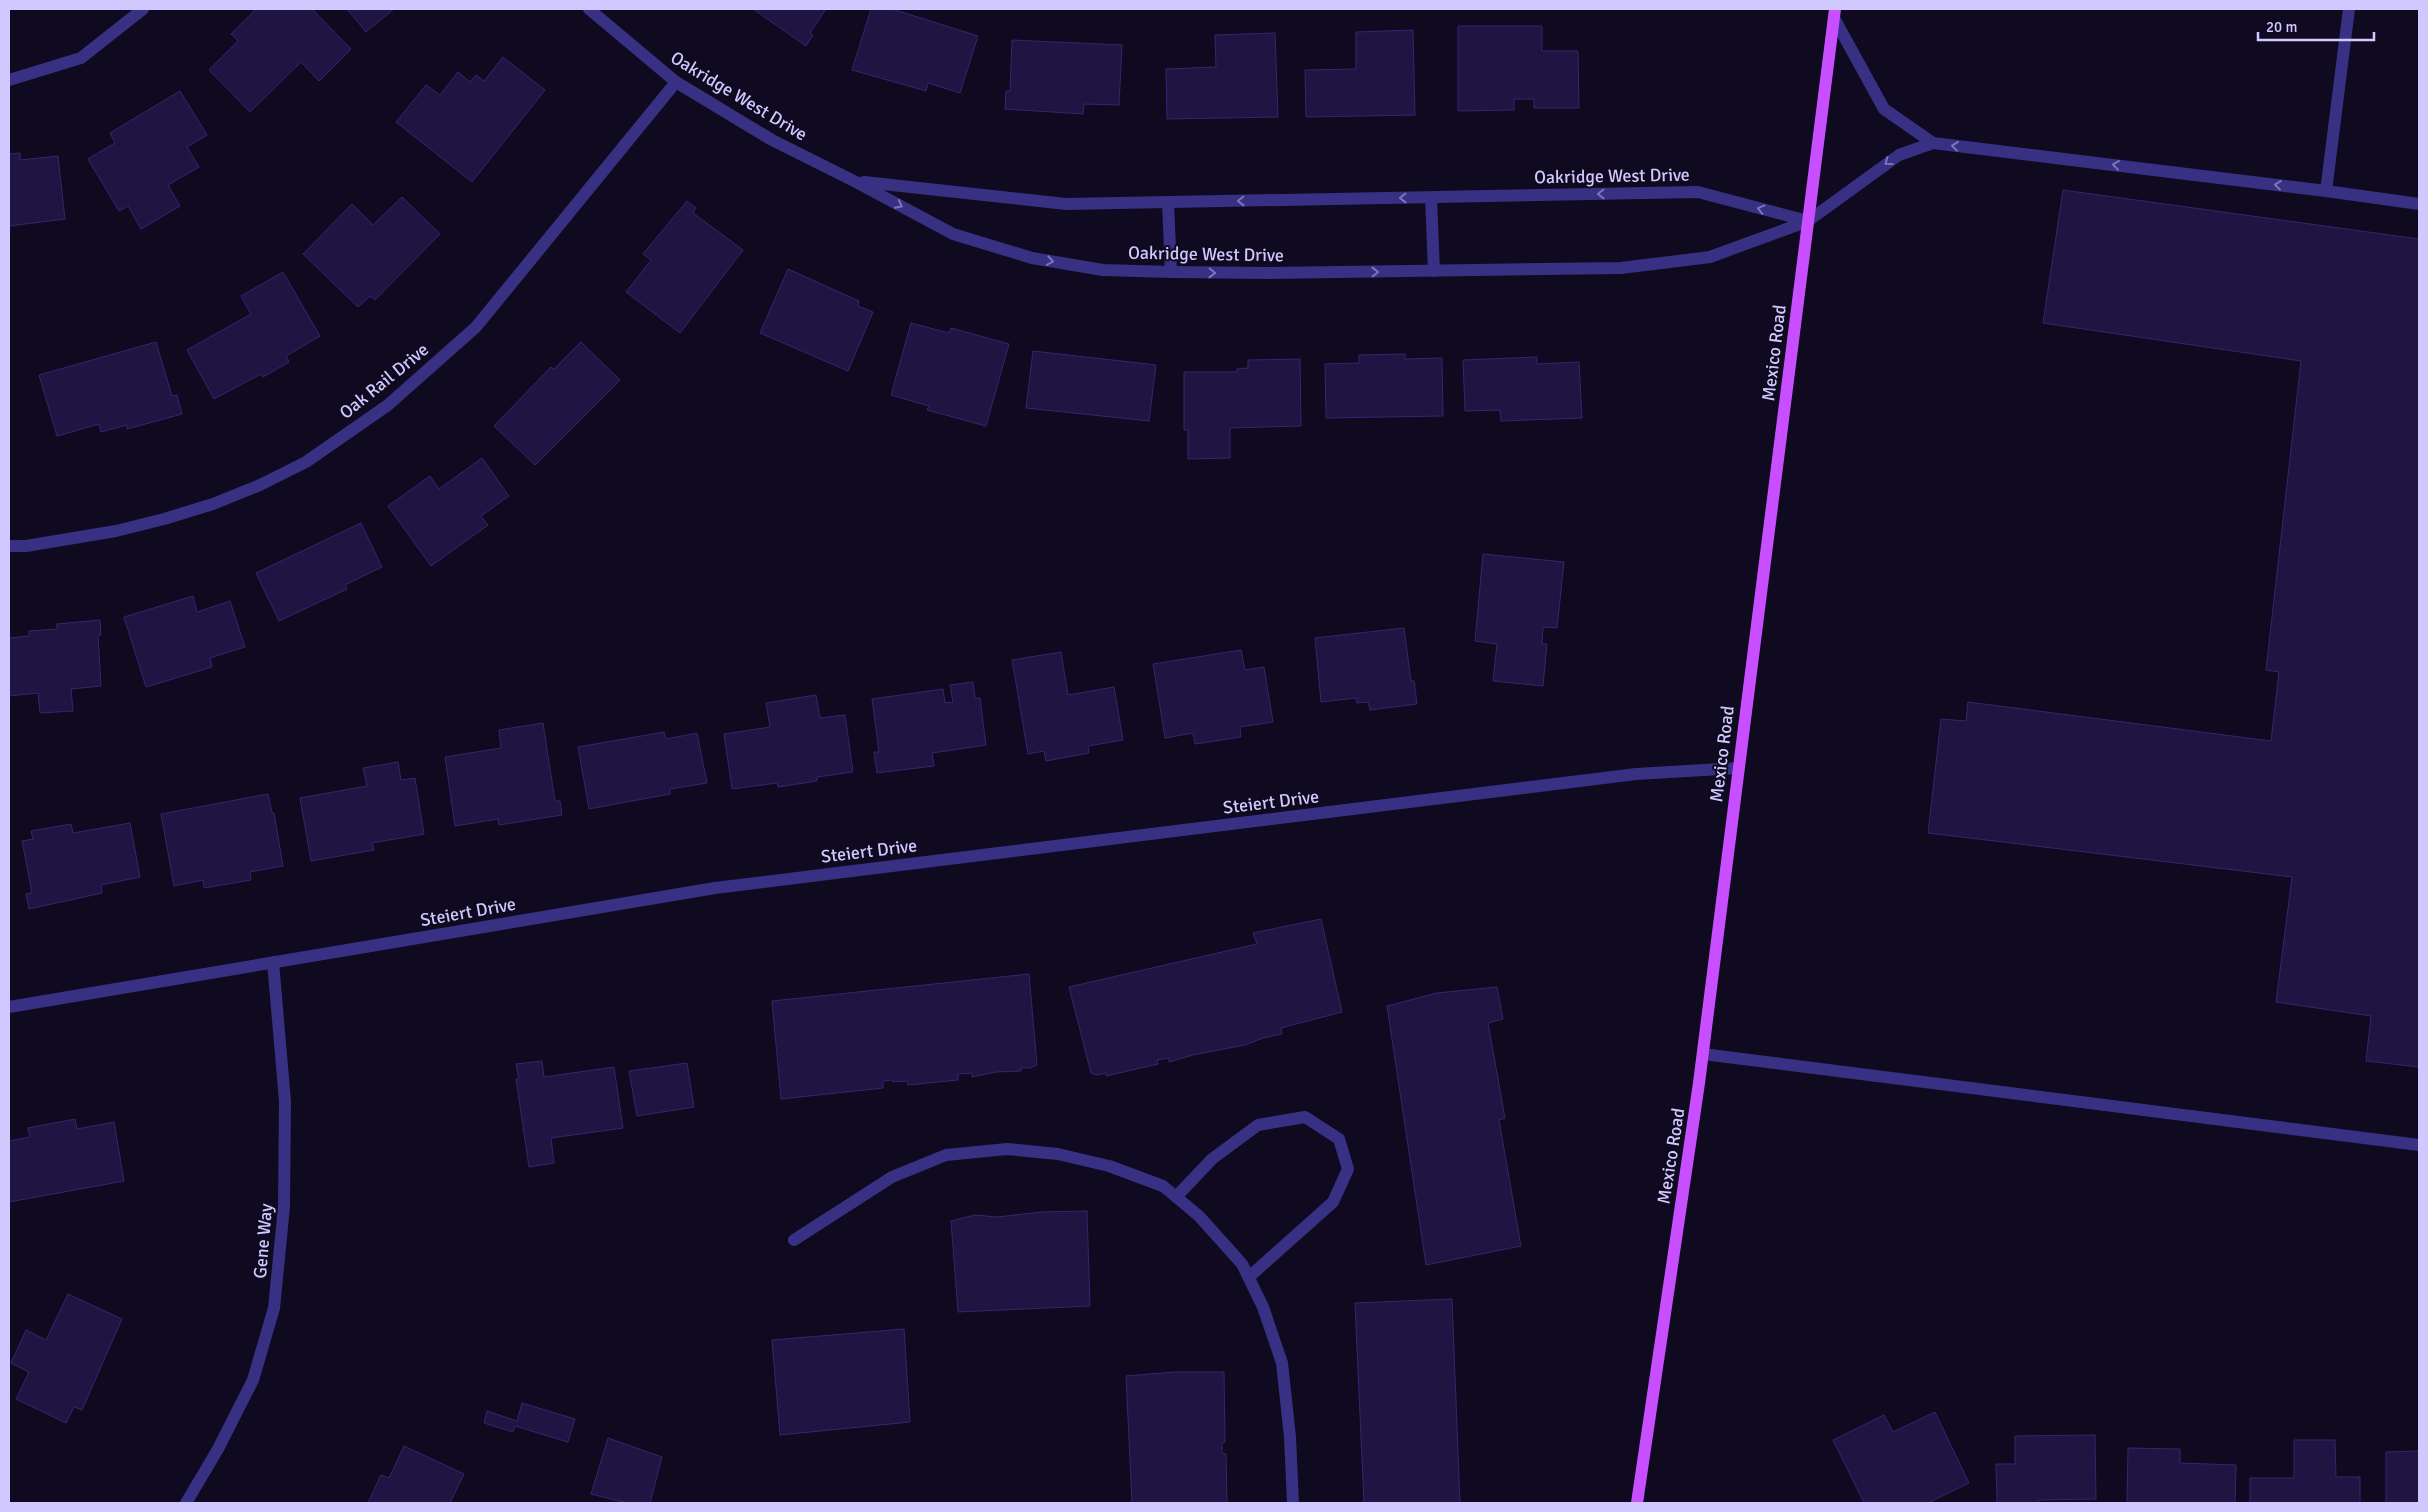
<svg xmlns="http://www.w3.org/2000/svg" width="2428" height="1512" viewBox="0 0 2428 1512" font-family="Signika,sans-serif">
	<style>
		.building { fill: #201442; stroke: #372470 }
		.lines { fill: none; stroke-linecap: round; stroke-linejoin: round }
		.lane { stroke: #383083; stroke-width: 12 }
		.street { stroke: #383083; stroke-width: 12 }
		.primary { stroke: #c74fff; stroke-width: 12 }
		.oneway { stroke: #7d74bb }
		.labels { text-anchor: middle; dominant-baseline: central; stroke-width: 4; stroke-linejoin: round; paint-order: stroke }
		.street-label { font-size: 18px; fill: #d1c8ff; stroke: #0f0a1f }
	</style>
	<rect width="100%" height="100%" fill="#0f0a1f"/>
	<!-- building -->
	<path class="building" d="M 256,9 L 312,9 L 351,49 L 319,81 L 301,62 L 250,112 L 209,70 L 238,41 L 231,34 Z
		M 347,9 L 394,9 L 366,32 Z
		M 753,9 L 826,9 L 810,33 L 813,35 L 806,46 Z
		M 871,9 L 892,9 L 978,36 L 960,93 L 928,83 L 926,91 L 852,70 Z
		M 1458,26 L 1542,26 L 1542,51 L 1578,51 L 1579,108 L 1534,108 L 1534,99 L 1514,99 L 1514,110 L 1458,111 Z
		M 1413,30 L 1415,115 L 1306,117 L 1305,70 L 1356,69 L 1356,32 Z
		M 1275,33 L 1278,117 L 1167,119 L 1166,69 L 1216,67 L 1215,35 Z
		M 1012,40 L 1122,45 L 1119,105 L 1084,104 L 1083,114 L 1005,109 L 1006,91 L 1010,91 Z
		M 503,57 L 545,90 L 472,182 L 396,122 L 426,85 L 440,95 L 458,72 L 470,82 L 476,75 L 484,81 Z
		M 180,91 L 207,135 L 187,147 L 199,167 L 168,185 L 180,206 L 141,229 L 128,206 L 119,211 L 88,159 L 115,143 L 110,133 Z
		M 20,153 L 20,160 L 58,156 L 65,219 L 9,226 L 9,154 Z
		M 2063,190 L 2419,239 L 2419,1067 L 2366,1061 L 2371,1016 L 2276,1002 L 2292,877 L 1928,833 L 1941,719 L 1966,721 L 1968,702 L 2271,741 L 2279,672 L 2266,670 L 2301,361 L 2043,323 Z
		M 402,197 L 440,234 L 375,300 L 370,296 L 358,307 L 303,254 L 352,204 L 373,225 Z
		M 687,201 L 696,208 L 693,213 L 743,250 L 680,333 L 626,292 L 651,260 L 643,254 Z
		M 788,269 L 859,301 L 858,306 L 873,312 L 848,371 L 760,333 Z
		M 283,272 L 320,336 L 286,356 L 289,362 L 263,377 L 261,374 L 214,399 L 187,350 L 251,314 L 241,296 Z
		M 911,323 L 949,333 L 951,328 L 1009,344 L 986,426 L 927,410 L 929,406 L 891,395 Z
		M 156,342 L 172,396 L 177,395 L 182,414 L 127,429 L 127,425 L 101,432 L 99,424 L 57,436 L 39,375 Z
		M 581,342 L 620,380 L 535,465 L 494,426 L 551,367 L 554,369 Z
		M 1033,351 L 1156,365 L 1149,421 L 1026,408 Z
		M 1405,354 L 1405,359 L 1442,358 L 1443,416 L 1326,418 L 1325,364 L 1359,363 L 1359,355 Z
		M 1537,357 L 1537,364 L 1579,362 L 1582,418 L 1501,421 L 1500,410 L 1465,411 L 1463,360 Z
		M 1300,359 L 1301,426 L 1230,428 L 1230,458 L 1188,459 L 1188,430 L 1184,430 L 1184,372 L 1237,372 L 1237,369 L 1248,368 L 1248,360 Z
		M 482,458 L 509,496 L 481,516 L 488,525 L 431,566 L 388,506 L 430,476 L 439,489 Z
		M 361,523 L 382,567 L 345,585 L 347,589 L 279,621 L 256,573 Z
		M 1483,554 L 1564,562 L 1557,628 L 1543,627 L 1542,644 L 1547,644 L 1543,686 L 1493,681 L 1497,644 L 1475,641 Z
		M 193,596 L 197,612 L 230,601 L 245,647 L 210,658 L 212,667 L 146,687 L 124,617 Z
		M 100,620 L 101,635 L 98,636 L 101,686 L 71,689 L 73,711 L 40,713 L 38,693 L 9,696 L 9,638 L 29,636 L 29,631 L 57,629 L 57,624 Z
		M 1404,628 L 1411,681 L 1414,681 L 1417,704 L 1370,710 L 1368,702 L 1357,703 L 1356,698 L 1321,702 L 1315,638 Z
		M 1241,650 L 1245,670 L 1264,667 L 1273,722 L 1240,727 L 1241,737 L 1195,744 L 1193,733 L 1165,738 L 1153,664 Z
		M 1061,652 L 1068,695 L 1114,687 L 1123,740 L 1088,746 L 1089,753 L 1046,761 L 1044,751 L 1028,754 L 1012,660 Z
		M 973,682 L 975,698 L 980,698 L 986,745 L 932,753 L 934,766 L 877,773 L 874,752 L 879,752 L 872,699 L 943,689 L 945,703 L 953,702 L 950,685 Z
		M 816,695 L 820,718 L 845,715 L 853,772 L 817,777 L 817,781 L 778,787 L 777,783 L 732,789 L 724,734 L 770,727 L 766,703 Z
		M 543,723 L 555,801 L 560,801 L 562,815 L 499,825 L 498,819 L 455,826 L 445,757 L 501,748 L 499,730 Z
		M 664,732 L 666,739 L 697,733 L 707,783 L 670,789 L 670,794 L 589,809 L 578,747 Z
		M 398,762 L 401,780 L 415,778 L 424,834 L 372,843 L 374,850 L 311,861 L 300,798 L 367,786 L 363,768 Z
		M 268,794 L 272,813 L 274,813 L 283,866 L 250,872 L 251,880 L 204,888 L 203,880 L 174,886 L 161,814 Z
		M 130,823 L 140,877 L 101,885 L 102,893 L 29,909 L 26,894 L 32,893 L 22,841 L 33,839 L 31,831 L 71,824 L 73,833 Z
		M 1321,919 L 1342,1012 L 1281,1028 L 1282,1034 L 1263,1038 L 1245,1045 L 1193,1055 L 1169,1062 L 1169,1058 L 1157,1060 L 1158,1064 L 1106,1076 L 1106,1073 L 1097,1075 L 1091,1073 L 1069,987 L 1257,944 L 1253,933 Z
		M 1029,974 L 1037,1065 L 1030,1068 L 1021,1068 L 1021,1071 L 996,1072 L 972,1077 L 972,1073 L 958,1074 L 958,1080 L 908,1085 L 907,1081 L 893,1082 L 893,1080 L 883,1081 L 883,1088 L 781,1099 L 772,1001 Z
		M 1497,987 L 1503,1019 L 1488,1023 L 1505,1118 L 1499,1120 L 1521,1246 L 1426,1265 L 1387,1006 L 1437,993 Z
		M 542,1061 L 544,1077 L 614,1067 L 623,1128 L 551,1138 L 554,1163 L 529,1167 L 516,1079 L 519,1079 L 516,1064 Z
		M 687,1063 L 694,1107 L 637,1116 L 629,1071 Z
		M 75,1119 L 77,1129 L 114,1122 L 124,1181 L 9,1202 L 9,1141 L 30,1137 L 28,1128 Z
		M 1087,1211 L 1090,1306 L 958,1312 L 951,1221 L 975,1215 L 997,1217 L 1041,1212 Z
		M 68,1294 L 122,1319 L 82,1410 L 74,1407 L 66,1423 L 16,1399 L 29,1372 L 11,1363 L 26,1330 L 46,1340 Z
		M 1452,1299 L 1460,1503 L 1364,1503 L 1355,1303 Z
		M 904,1329 L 910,1422 L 780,1435 L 772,1340 Z
		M 1174,1372 L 1224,1372 L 1225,1442 L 1222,1443 L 1222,1453 L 1226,1454 L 1227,1503 L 1132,1503 L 1126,1376 Z
		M 522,1403 L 575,1419 L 568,1442 L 515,1426 L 513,1432 L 484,1423 L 487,1411 L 517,1421 Z
		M 1935,1412 L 1969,1483 L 1928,1503 L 1864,1503 L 1833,1440 L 1884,1415 L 1893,1432 Z
		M 2095,1435 L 2096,1499 L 2038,1500 L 2038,1503 L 1997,1503 L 1996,1464 L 2015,1464 L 2015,1436 Z
		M 608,1438 L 662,1457 L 650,1503 L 627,1503 L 591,1494 Z
		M 2294,1440 L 2335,1440 L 2336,1477 L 2360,1477 L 2360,1503 L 2250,1503 L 2250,1478 L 2294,1478 Z
		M 404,1446 L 464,1474 L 450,1503 L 368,1503 L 381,1475 L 389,1478 Z
		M 2128,1448 L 2180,1449 L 2180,1463 L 2236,1465 L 2235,1503 L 2127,1503 Z
		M 2419,1451 L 2419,1503 L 2386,1503 L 2386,1452 Z"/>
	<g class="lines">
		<!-- lane -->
		<path class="lane" d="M 2349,9 L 2326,191 L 2419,204
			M 1834,18 L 1884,109 L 1933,143 L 2326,191
			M 1431,198 L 1434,271
			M 1168,203 L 1171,272
			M 1808,221 L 1899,155 L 1933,143
			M 1703,1054 L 2419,1145"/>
		<!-- street -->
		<path class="street" d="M 589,9 L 676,82 L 772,140 L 856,182 L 953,234 L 1032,258 L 1103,270 L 1171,272 L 1268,273 L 1621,268 L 1710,257 L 1808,221
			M 9,80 L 81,58 L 143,9
			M 864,182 L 1066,204 L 1698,192 L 1808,221
			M 9,546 L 26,546 L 116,531 L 164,519 L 213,504 L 260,485 L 306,462 L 388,405 L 476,327 L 676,82
			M 9,1007 L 715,888 L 1636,774 L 1738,768
			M 1176,1197 L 1212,1159 L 1258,1125 L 1305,1117 L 1339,1139 L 1348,1169 L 1333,1202 L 1249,1277
			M 794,1240 L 892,1177 L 946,1155 L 1007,1149 L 1058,1154 L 1109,1166 L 1163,1186 L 1199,1216 L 1242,1264 L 1263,1307 L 1282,1363 L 1290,1437 L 1293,1503
			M 186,1503 L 218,1449 L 253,1380 L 274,1308 L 284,1207 L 285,1101 L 273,962"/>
		<!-- primary -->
		<path class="primary" d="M 1637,1503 L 1699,1083 L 1835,9"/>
	</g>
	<!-- one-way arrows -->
	<defs><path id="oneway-chevron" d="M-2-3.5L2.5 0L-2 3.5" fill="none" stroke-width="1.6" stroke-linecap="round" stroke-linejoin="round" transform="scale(1.25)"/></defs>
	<g class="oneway">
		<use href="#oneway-chevron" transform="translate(1955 146) rotate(-173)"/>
		<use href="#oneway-chevron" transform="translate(1888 162) rotate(144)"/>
		<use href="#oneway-chevron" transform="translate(2116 165) rotate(-173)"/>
		<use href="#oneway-chevron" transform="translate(2278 185) rotate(-173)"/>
		<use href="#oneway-chevron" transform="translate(1601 194) rotate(179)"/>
		<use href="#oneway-chevron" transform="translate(1403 198) rotate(179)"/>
		<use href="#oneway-chevron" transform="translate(1241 201) rotate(179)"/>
		<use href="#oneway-chevron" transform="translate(899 205) rotate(28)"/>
		<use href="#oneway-chevron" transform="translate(1761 209) rotate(-165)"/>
		<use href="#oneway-chevron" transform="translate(1050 261) rotate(10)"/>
		<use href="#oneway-chevron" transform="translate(1375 272) rotate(-1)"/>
		<use href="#oneway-chevron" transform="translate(1212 273) rotate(1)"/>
	</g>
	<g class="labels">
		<!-- street labels -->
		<g class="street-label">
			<text transform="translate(739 96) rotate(31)">Oakridge West Drive</text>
			<text transform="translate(1612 176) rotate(-1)">Oakridge West Drive</text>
			<text transform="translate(1206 254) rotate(1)">Oakridge West Drive</text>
			<text transform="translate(1774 353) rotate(-83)">Mexico Road</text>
			<text transform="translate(384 381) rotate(-39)">Oak Rail Drive</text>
			<text transform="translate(1722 754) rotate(-83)">Mexico Road</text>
			<text transform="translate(1271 802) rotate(-7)">Steiert Drive</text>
			<text transform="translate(869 851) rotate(-7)">Steiert Drive</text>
			<text transform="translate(468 912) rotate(-10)">Steiert Drive</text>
			<text transform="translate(1671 1156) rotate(-81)">Mexico Road</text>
			<text transform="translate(263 1241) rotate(-85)">Gene Way</text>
		</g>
	</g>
	<!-- border -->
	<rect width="2428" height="1512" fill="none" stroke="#d1c8ff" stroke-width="20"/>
	<!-- scale -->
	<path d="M2258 32v8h116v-8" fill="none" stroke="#d1c8ff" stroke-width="2.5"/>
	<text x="2266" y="32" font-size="15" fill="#d1c8ff" stroke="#0f0a1f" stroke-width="4" paint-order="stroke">20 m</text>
</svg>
